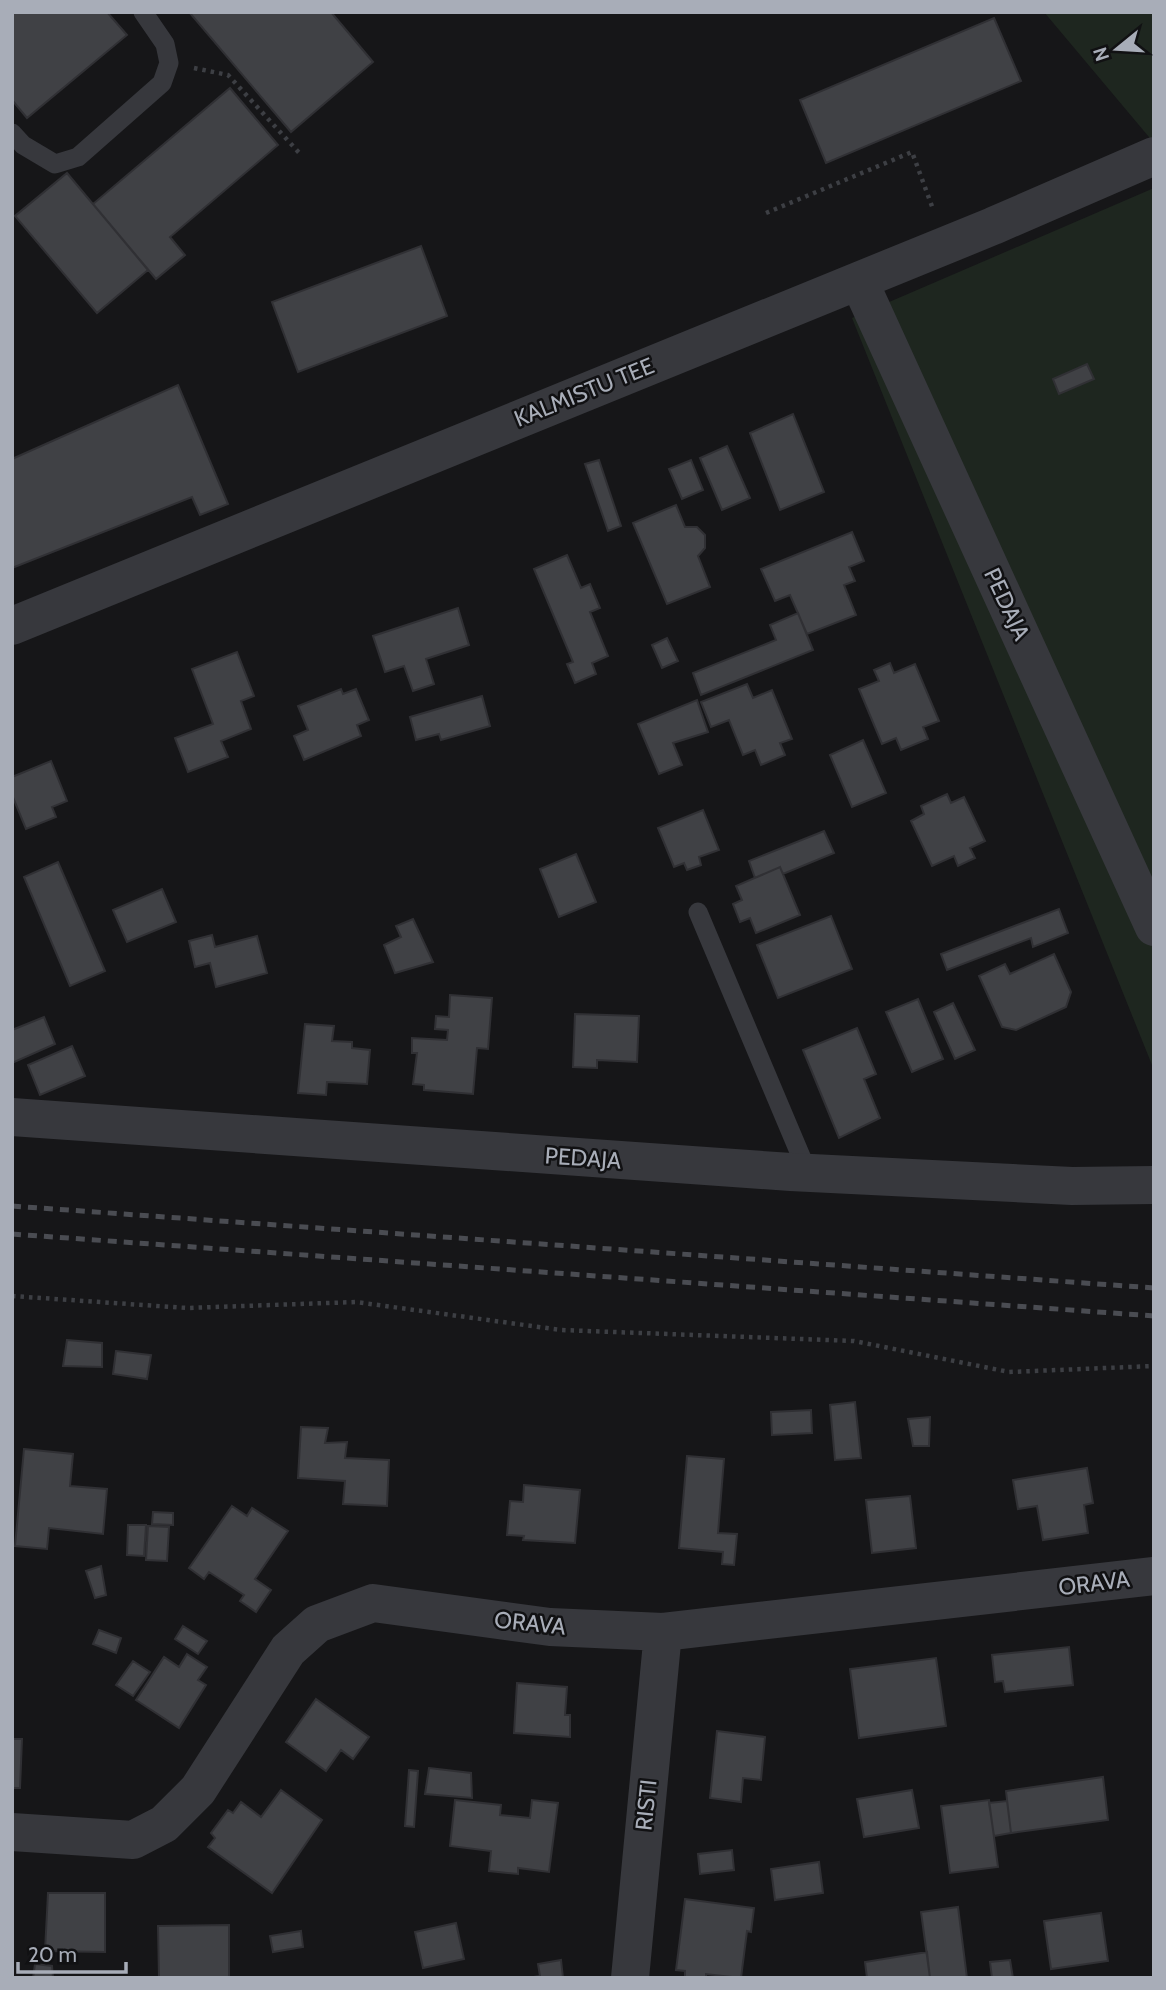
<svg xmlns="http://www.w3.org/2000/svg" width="1166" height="1990" viewBox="0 0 1166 1990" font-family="Cabin,sans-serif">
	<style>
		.green { fill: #1e261f }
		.building { fill: #404145; stroke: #303034; stroke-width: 2 }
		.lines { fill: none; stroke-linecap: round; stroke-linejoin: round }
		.path { stroke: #3d3f44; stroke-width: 4.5; stroke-dasharray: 3.5 5; stroke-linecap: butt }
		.lane { stroke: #37383d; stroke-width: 19 }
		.street { stroke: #37383d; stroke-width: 38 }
		.rail { stroke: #4a4c52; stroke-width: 5; stroke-dasharray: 9 7; stroke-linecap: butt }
		.labels { text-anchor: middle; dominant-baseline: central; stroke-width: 5; stroke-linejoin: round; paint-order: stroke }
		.street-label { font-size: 23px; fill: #a8adb8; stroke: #111113 }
	</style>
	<rect width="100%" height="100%" fill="#161618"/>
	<!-- green -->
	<path class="green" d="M 1044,12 L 1154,12 L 1154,143 Z
		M 1154,188 L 1154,1070 L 852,318 Z"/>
	<!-- building -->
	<path class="building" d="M 12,12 L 107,12 L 127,35 L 27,118 L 12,100 Z
		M 189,12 L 331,12 L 373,62 L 291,132 Z
		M 994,18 L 1021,81 L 826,163 L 800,100 Z
		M 230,88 L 278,145 L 170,237 L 185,255 L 156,279 L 93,204 Z
		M 67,173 L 148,270 L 97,313 L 15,216 Z
		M 421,246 L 447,316 L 298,372 L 272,302 Z
		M 1087,364 L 1094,379 L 1059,394 L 1053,379 Z
		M 178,385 L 228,504 L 200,515 L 192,497 L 12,568 L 12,459 Z
		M 793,414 L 824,492 L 780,510 L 750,433 Z
		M 727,446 L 750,498 L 722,510 L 700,458 Z
		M 599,460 L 621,526 L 608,531 L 585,464 Z
		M 691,460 L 703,490 L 682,499 L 669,469 Z
		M 676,505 L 685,527 L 697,527 L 705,535 L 705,548 L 698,556 L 710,587 L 667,604 L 633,523 Z
		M 852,532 L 864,561 L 849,567 L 855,581 L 844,585 L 856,615 L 807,634 L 790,595 L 775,601 L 761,569 Z
		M 567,555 L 581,588 L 590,584 L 600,608 L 590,612 L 608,656 L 592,663 L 596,674 L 575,683 L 567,664 L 573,662 L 534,569 Z
		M 458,608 L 469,645 L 426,659 L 434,684 L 413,691 L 404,666 L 385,672 L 373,636 Z
		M 798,613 L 813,650 L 701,695 L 693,673 L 776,640 L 770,625 Z
		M 667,638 L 678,661 L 662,668 L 652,645 Z
		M 237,652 L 254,696 L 241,701 L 251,729 L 221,741 L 228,757 L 188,772 L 175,738 L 213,724 L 192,669 Z
		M 890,663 L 894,673 L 915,664 L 939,721 L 923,727 L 928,739 L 901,750 L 896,738 L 882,744 L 859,689 L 879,681 L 874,670 Z
		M 747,684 L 753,698 L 772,690 L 792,739 L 780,743 L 785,755 L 761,765 L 755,750 L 743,755 L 729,720 L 711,727 L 701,702 Z
		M 341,689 L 343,694 L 356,689 L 369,720 L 357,725 L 361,736 L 304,760 L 294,736 L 308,730 L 298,706 Z
		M 482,696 L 490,726 L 441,740 L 439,734 L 416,740 L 410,717 Z
		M 697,700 L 708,732 L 673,743 L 682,765 L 659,774 L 638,724 Z
		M 863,740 L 886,793 L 852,807 L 830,755 Z
		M 51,761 L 67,801 L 52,807 L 56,817 L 26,829 L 12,795 L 12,777 Z
		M 947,794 L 951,803 L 964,797 L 985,841 L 970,848 L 975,858 L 958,866 L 954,856 L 932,866 L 911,821 L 924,814 L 921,806 Z
		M 703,810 L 719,850 L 699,857 L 701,865 L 687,870 L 684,863 L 674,867 L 658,828 Z
		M 824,831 L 834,853 L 783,874 L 780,867 L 755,878 L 749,861 Z
		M 576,854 L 596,902 L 559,917 L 540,869 Z
		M 58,862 L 105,971 L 70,986 L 24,877 Z
		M 780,867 L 800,915 L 756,933 L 750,918 L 740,922 L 733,904 L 742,900 L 736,886 Z
		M 162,889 L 176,922 L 127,942 L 113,910 Z
		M 1059,909 L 1068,933 L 1033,947 L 1031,938 L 947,970 L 941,954 Z
		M 831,916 L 852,969 L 778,998 L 757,945 Z
		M 413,919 L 433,962 L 395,973 L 384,945 L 401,937 L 396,926 Z
		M 212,935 L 215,947 L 257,936 L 267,973 L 216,987 L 210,963 L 195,967 L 189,941 Z
		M 1054,954 L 1071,992 L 1066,1007 L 1016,1030 L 1002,1027 L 979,976 L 1005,964 L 1010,974 Z
		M 450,995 L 492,998 L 488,1049 L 477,1048 L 473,1094 L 424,1090 L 424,1085 L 413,1084 L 417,1053 L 412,1053 L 412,1038 L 447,1040 L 448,1030 L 435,1029 L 436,1016 L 449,1017 Z
		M 918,999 L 943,1059 L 912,1072 L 886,1012 Z
		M 953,1003 L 975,1050 L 955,1059 L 934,1012 Z
		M 575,1014 L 639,1016 L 637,1062 L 597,1060 L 597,1068 L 573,1067 Z
		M 44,1017 L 55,1044 L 12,1063 L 12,1030 Z
		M 305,1024 L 334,1026 L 332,1041 L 352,1042 L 352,1048 L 370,1050 L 367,1084 L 327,1082 L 326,1095 L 298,1093 Z
		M 857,1028 L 876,1074 L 864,1079 L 880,1118 L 839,1138 L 803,1050 Z
		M 72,1046 L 85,1076 L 40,1095 L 28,1065 Z
		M 67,1340 L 102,1343 L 102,1367 L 63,1366 Z
		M 116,1351 L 151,1355 L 147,1379 L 113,1374 Z
		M 855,1402 L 861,1458 L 835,1460 L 830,1405 Z
		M 811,1410 L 812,1433 L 772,1435 L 771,1412 Z
		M 930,1417 L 929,1446 L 913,1446 L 908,1419 Z
		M 301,1427 L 328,1428 L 325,1443 L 347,1442 L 345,1458 L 389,1460 L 387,1506 L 343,1504 L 345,1481 L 298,1478 Z
		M 24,1449 L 73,1454 L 70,1486 L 107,1489 L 103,1534 L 49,1528 L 47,1549 L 15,1546 Z
		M 687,1456 L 724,1459 L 718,1533 L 737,1534 L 734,1565 L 722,1564 L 723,1552 L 679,1548 Z
		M 1087,1468 L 1093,1503 L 1084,1505 L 1088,1533 L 1043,1540 L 1037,1506 L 1018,1509 L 1013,1480 Z
		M 524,1485 L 580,1490 L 575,1543 L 523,1540 L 524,1536 L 507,1535 L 510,1501 L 523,1502 Z
		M 910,1496 L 916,1548 L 872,1553 L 866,1500 Z
		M 232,1506 L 247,1516 L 252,1508 L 288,1531 L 255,1579 L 271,1590 L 256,1612 L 240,1601 L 244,1595 L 209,1572 L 204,1579 L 189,1568 Z
		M 153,1512 L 173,1513 L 173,1525 L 152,1524 Z
		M 128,1525 L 146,1525 L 144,1556 L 127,1555 Z
		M 148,1526 L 169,1527 L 167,1561 L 146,1560 Z
		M 101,1566 L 106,1595 L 95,1598 L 86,1571 Z
		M 183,1626 L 207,1641 L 198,1654 L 175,1639 Z
		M 99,1630 L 121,1638 L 116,1653 L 93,1644 Z
		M 1069,1647 L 1073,1685 L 1005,1692 L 1003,1681 L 995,1682 L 992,1655 Z
		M 187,1654 L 207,1667 L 198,1680 L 206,1685 L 179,1728 L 136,1700 L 164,1657 L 179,1667 Z
		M 936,1658 L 946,1726 L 859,1738 L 850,1669 Z
		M 133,1661 L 150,1672 L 133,1696 L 116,1685 Z
		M 517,1683 L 567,1687 L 565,1715 L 570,1715 L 570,1737 L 514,1733 Z
		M 316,1699 L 369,1737 L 353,1759 L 341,1750 L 326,1771 L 286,1742 Z
		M 717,1731 L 765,1737 L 761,1780 L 743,1778 L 741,1802 L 710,1798 Z
		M 12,1739 L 22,1739 L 20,1788 L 12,1788 Z
		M 429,1768 L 471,1773 L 472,1798 L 425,1794 Z
		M 409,1770 L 418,1771 L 414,1827 L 405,1826 Z
		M 1103,1777 L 1108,1820 L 1011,1833 L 1006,1791 Z
		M 281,1790 L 322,1820 L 272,1893 L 208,1847 L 215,1838 L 211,1833 L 228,1810 L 233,1813 L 241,1802 L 261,1817 Z
		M 912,1790 L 919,1828 L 864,1837 L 857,1799 Z
		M 455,1800 L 501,1805 L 500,1815 L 530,1818 L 532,1800 L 558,1803 L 549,1872 L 518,1868 L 518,1874 L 489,1871 L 491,1851 L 450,1846 Z
		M 989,1800 L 998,1867 L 950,1873 L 941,1806 Z
		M 1007,1801 L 1011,1833 L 994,1836 L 989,1803 Z
		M 732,1850 L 734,1870 L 700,1874 L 698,1854 Z
		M 819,1862 L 823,1893 L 775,1900 L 771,1869 Z
		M 48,1893 L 105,1893 L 105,1952 L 45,1951 Z
		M 685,1899 L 754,1908 L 751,1932 L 747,1931 L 741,1978 L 706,1974 L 706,1978 L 685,1978 L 685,1971 L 676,1970 Z
		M 958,1907 L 967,1978 L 930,1978 L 921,1912 Z
		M 1101,1913 L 1108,1961 L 1051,1969 L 1044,1921 Z
		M 456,1923 L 464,1959 L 423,1968 L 415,1932 Z
		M 229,1925 L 229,1978 L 159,1978 L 158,1926 Z
		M 301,1931 L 303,1947 L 273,1952 L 270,1936 Z
		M 927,1952 L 930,1978 L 867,1978 L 865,1962 Z
		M 561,1960 L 563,1978 L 527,1978 L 540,1976 L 538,1964 Z
		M 1010,1960 L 1013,1978 L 992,1978 L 990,1962 Z
		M 35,1964 L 52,1966 L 53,1978 L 33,1978 Z"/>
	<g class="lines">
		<!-- path -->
		<path class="path" d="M 194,68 L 228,75 L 302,156
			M 766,213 L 912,152 L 933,209
			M 12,1296 L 187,1308 L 356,1302 L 561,1330 L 854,1341 L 1009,1372 L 1154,1366"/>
		<!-- lane -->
		<path class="lane" d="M 12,133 L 23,145 L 55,164 L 78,157 L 162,83 L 169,63 L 165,44 L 143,12
			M 698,912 L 808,1173"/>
		<!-- street -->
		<path class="street" d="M 859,281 L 1154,927
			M 12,626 L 993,226 L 1154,156
			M 12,1117 L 791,1172 L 1072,1186 L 1154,1185
			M 12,1832 L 133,1840 L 164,1824 L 198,1790 L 288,1650 L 317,1624 L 373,1603 L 550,1627 L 663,1632 L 1154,1576
			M 630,1978 L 663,1632"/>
		<!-- rail -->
		<path class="rail" d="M 12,1206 L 1154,1288
			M 12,1234 L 1154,1316"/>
	</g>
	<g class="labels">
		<!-- street labels -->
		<g class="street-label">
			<text transform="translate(584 392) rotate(-22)">KALMISTU TEE</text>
			<text transform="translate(1007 604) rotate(65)">PEDAJA</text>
			<text transform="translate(583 1158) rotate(4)">PEDAJA</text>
			<text transform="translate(1094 1583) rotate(-7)">ORAVA</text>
			<text transform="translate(530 1623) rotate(6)">ORAVA</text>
			<text transform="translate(646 1805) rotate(-84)">RISTI</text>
		</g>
	</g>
	<!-- border -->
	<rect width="1166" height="1990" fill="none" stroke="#a8adb8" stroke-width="28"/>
	<!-- north arrow -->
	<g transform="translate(1117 49) rotate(252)" stroke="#111113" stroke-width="5" paint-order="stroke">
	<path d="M0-5L12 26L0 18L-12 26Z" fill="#a8adb8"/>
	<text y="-10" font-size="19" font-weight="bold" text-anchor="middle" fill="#a8adb8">N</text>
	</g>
	<!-- scale -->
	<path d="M18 1962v10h108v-10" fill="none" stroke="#a8adb8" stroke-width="3.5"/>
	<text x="28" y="1962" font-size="21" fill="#a8adb8" stroke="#111113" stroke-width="5" paint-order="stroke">20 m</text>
</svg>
